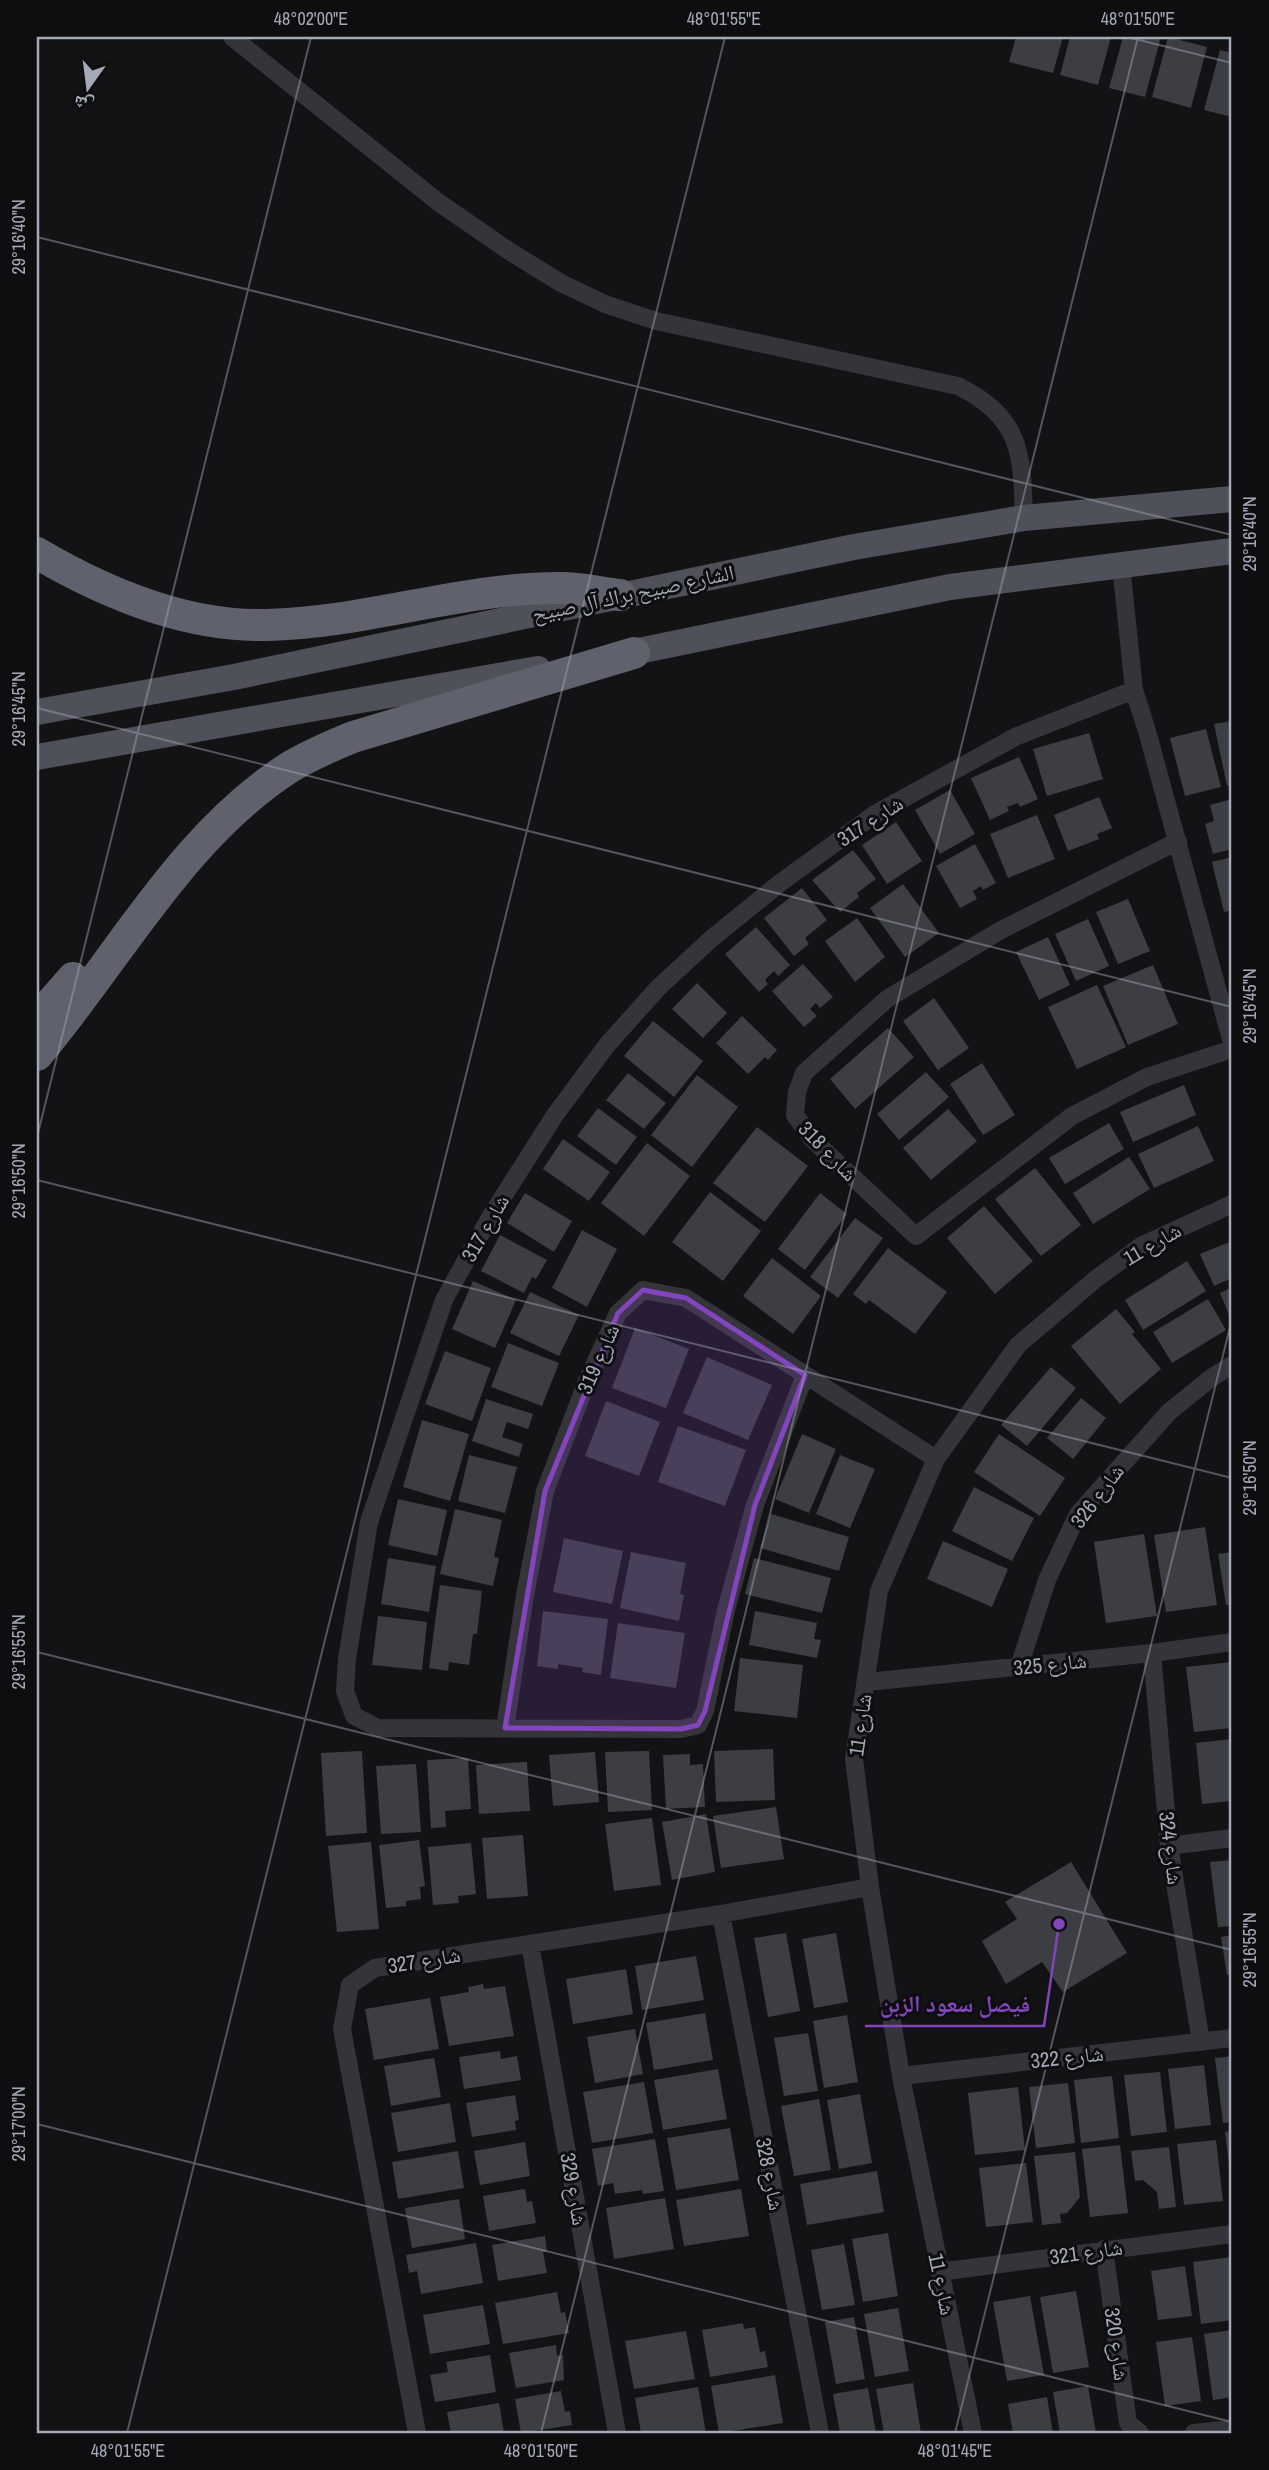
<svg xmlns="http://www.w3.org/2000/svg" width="1269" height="2470" viewBox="0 0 1269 2470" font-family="'Archivo Narrow','Noto Naskh Arabic',sans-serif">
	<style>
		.building { fill: #3c3e43 }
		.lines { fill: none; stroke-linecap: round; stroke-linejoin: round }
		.minor { stroke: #34343a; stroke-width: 18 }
		.primary { stroke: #4f515a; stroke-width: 26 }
		.motorway { stroke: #5f626c; stroke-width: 32 }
		.marked { fill: #8345bd; fill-opacity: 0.2; stroke: #8345bd; stroke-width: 5; stroke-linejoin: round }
		.ticks { fill: none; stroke: #a3a9b7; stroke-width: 2; stroke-opacity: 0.45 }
		.labels { text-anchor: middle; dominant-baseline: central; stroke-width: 6; stroke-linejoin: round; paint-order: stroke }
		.street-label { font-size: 21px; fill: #a3a9b7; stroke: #0e0e10 }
		.leader { fill: none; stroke: #8345bd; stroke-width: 2.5 }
		.callout-dot { fill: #8345bd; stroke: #0e0e10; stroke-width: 2.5 }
		.callout-label { font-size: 23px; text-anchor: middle; font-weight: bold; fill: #8345bd; stroke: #0e0e10; stroke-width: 6; stroke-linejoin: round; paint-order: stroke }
		.neatline { fill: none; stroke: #a3a9b7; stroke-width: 2.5 }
		.ticks-label { font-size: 18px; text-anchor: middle; fill: #a3a9b7 }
	</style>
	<rect width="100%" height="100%" fill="#131315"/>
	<!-- building -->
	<path class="building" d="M 1016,37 L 1063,37 L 1053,73 L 1009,62 Z
		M 1070,37 L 1111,37 L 1098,85 L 1060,75 Z
		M 1123,37 L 1161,37 L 1145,97 L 1109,88 Z
		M 1168,37 L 1207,47 L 1191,108 L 1152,97 Z
		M 1220,50 L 1232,53 L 1232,117 L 1204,110 Z
		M 1232,721 L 1232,785 L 1227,786 L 1214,724 Z
		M 1206,729 L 1221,787 L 1185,796 L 1170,738 Z
		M 1089,733 L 1103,779 L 1047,796 L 1033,749 Z
		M 1019,757 L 1038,799 L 1020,807 L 1018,803 L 1007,807 L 1009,811 L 990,820 L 971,778 Z
		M 950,790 L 975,834 L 940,854 L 915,810 Z
		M 1099,797 L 1112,828 L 1097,834 L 1099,839 L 1068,851 L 1054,815 Z
		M 1232,799 L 1232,849 L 1213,854 L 1205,824 L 1214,821 L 1210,805 Z
		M 1037,815 L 1055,859 L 1008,878 L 990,834 Z
		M 896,822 L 922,861 L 887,884 L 862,845 Z
		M 975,844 L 996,883 L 983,890 L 981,886 L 973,891 L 977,899 L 960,908 L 936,866 Z
		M 853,850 L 876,879 L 857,893 L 859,897 L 840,912 L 812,880 Z
		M 1232,857 L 1232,910 L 1224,912 L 1212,862 Z
		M 903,884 L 939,933 L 905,957 L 870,908 Z
		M 802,888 L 827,920 L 805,938 L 809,944 L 794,956 L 764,918 Z
		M 1128,899 L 1150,951 L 1118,964 L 1096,912 Z
		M 857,918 L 885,957 L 855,982 L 825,941 Z
		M 1088,919 L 1109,966 L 1076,981 L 1055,934 Z
		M 756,927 L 790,965 L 778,976 L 774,971 L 765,980 L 768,984 L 759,992 L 725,954 Z
		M 1048,937 L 1070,985 L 1039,1000 L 1016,952 Z
		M 803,964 L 833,997 L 820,1008 L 816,1003 L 810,1009 L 817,1016 L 804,1027 L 772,991 Z
		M 1153,965 L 1178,1024 L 1128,1045 L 1103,986 Z
		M 697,983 L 727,1013 L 703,1038 L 672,1009 Z
		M 1097,985 L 1126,1047 L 1077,1069 L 1048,1007 Z
		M 934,998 L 969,1048 L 938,1070 L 903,1021 Z
		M 742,1016 L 777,1050 L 768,1060 L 765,1057 L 748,1074 L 716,1043 Z
		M 653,1021 L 703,1061 L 674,1097 L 624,1056 Z
		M 888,1028 L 914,1057 L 855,1109 L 830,1079 Z
		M 982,1063 L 1015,1115 L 983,1135 L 950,1084 Z
		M 926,1072 L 949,1097 L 899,1140 L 877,1114 Z
		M 628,1073 L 666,1103 L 644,1129 L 606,1100 Z
		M 697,1075 L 738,1107 L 692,1167 L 651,1135 Z
		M 1184,1085 L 1196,1115 L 1133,1142 L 1120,1112 Z
		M 598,1108 L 637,1137 L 616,1165 L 577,1136 Z
		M 948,1109 L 977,1141 L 931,1180 L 903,1148 Z
		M 1109,1123 L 1124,1149 L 1065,1184 L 1049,1158 Z
		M 1198,1126 L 1214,1161 L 1154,1188 L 1138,1154 Z
		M 757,1127 L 808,1166 L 765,1222 L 713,1183 Z
		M 563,1139 L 610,1172 L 589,1201 L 543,1169 Z
		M 647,1143 L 690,1176 L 644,1236 L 601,1203 Z
		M 1129,1157 L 1150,1189 L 1093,1224 L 1073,1193 Z
		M 1035,1168 L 1081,1225 L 1041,1256 L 995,1199 Z
		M 710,1192 L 761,1231 L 723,1281 L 672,1242 Z
		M 525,1193 L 572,1221 L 554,1252 L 507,1223 Z
		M 820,1193 L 847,1214 L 805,1270 L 778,1249 Z
		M 984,1206 L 1033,1261 L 995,1294 L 947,1238 Z
		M 855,1218 L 883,1238 L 838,1298 L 810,1277 Z
		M 582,1230 L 617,1249 L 587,1307 L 552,1288 Z
		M 500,1235 L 547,1260 L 536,1279 L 532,1277 L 524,1293 L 481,1271 Z
		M 1232,1241 L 1232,1278 L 1214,1286 L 1200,1254 Z
		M 888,1248 L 947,1292 L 915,1334 L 869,1300 L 866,1304 L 853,1294 Z
		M 772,1258 L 821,1296 L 793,1334 L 743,1296 Z
		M 1187,1261 L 1206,1291 L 1143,1330 L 1125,1300 Z
		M 473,1281 L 516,1300 L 495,1348 L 452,1329 Z
		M 1232,1287 L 1232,1322 L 1220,1293 Z
		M 530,1292 L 579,1315 L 559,1356 L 510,1333 Z
		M 1208,1299 L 1226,1330 L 1172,1363 L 1153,1332 Z
		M 1116,1309 L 1135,1332 L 1132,1334 L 1161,1369 L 1120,1404 L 1071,1346 Z
		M 635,1328 L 689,1349 L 666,1408 L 612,1388 Z
		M 508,1343 L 559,1363 L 542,1406 L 491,1387 Z
		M 445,1351 L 491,1368 L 472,1421 L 425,1404 Z
		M 707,1357 L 772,1385 L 748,1440 L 683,1413 Z
		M 1051,1367 L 1076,1388 L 1027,1446 L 1001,1425 Z
		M 1081,1398 L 1106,1418 L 1073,1459 L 1047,1438 Z
		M 486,1399 L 533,1414 L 528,1429 L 507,1422 L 502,1437 L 523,1444 L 519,1457 L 472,1441 Z
		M 606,1401 L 660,1422 L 639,1476 L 585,1456 Z
		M 422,1420 L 469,1434 L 450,1501 L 403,1487 Z
		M 678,1426 L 746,1450 L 725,1506 L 658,1482 Z
		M 802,1434 L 836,1449 L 809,1513 L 775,1499 Z
		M 999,1434 L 1065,1478 L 1040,1516 L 974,1472 Z
		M 469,1455 L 517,1467 L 505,1513 L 458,1501 Z
		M 840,1455 L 875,1469 L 850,1528 L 816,1514 Z
		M 974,1487 L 1034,1518 L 1012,1561 L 952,1531 Z
		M 398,1499 L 447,1510 L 437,1556 L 388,1545 Z
		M 455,1509 L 502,1520 L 494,1557 L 499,1558 L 493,1586 L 440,1574 Z
		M 771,1514 L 849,1537 L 839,1571 L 760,1548 Z
		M 1205,1527 L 1217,1605 L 1166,1612 L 1154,1535 Z
		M 1144,1534 L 1157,1616 L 1106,1623 L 1094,1542 Z
		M 564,1538 L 623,1551 L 612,1604 L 553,1592 Z
		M 943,1541 L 1008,1569 L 992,1607 L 927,1579 Z
		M 631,1552 L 686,1563 L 680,1594 L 684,1595 L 679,1621 L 620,1608 Z
		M 1232,1552 L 1232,1604 L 1226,1605 L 1218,1554 Z
		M 388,1558 L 436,1566 L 429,1612 L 381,1604 Z
		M 754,1558 L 831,1578 L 822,1613 L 745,1594 Z
		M 440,1585 L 482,1591 L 477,1634 L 473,1634 L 469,1665 L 449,1662 L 448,1671 L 429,1668 Z
		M 543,1611 L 608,1619 L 601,1675 L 582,1672 L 583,1668 L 558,1664 L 558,1669 L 537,1666 Z
		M 755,1611 L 817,1623 L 814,1639 L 821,1640 L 817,1658 L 749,1645 Z
		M 378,1616 L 427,1622 L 422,1670 L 372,1665 Z
		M 618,1623 L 685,1633 L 676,1688 L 610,1678 Z
		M 740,1658 L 803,1665 L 797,1718 L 734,1711 Z
		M 1232,1662 L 1232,1728 L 1194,1732 L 1186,1667 Z
		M 1232,1739 L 1232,1801 L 1202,1804 L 1196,1743 Z
		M 773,1749 L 775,1800 L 716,1802 L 714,1751 Z
		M 362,1751 L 367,1833 L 326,1836 L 321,1753 Z
		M 649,1751 L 652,1810 L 608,1812 L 605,1752 Z
		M 595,1752 L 599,1802 L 553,1806 L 549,1755 Z
		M 690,1754 L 690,1765 L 703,1764 L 705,1807 L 666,1809 L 663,1755 Z
		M 468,1758 L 471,1809 L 445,1811 L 446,1827 L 431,1828 L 427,1760 Z
		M 527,1762 L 530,1811 L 479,1814 L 476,1765 Z
		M 416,1764 L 421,1832 L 381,1834 L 376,1766 Z
		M 776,1807 L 784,1859 L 721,1868 L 713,1816 Z
		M 706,1814 L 715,1872 L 672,1880 L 662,1822 Z
		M 652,1818 L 661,1885 L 614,1891 L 605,1824 Z
		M 523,1835 L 528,1896 L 487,1899 L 482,1838 Z
		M 419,1840 L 425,1886 L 420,1887 L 421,1899 L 406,1901 L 406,1906 L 386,1908 L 379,1845 Z
		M 371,1842 L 379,1929 L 337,1932 L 328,1846 Z
		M 471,1843 L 476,1894 L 458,1896 L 459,1903 L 433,1905 L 428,1847 Z
		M 1232,1860 L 1232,1926 L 1218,1927 L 1210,1862 Z
		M 1071,1862 L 1127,1953 L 1063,1992 L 1042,1962 L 1006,1984 L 982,1941 L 1017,1919 L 1005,1902 Z
		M 786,1933 L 800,2011 L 768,2017 L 754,1938 Z
		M 836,1933 L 848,2002 L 814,2008 L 802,1939 Z
		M 1232,1935 L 1232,1974 L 1227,1975 L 1221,1937 Z
		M 696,1956 L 704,2000 L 642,2010 L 635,1966 Z
		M 626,1969 L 633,2014 L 573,2024 L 566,1979 Z
		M 483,1984 L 484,1989 L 505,1986 L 514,2036 L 449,2046 L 440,1997 L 469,1992 L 468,1987 Z
		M 430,1998 L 439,2049 L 374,2060 L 365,2009 Z
		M 705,2013 L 713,2060 L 654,2070 L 646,2023 Z
		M 847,2015 L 858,2082 L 824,2088 L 813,2021 Z
		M 635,2029 L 643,2074 L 595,2083 L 587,2037 Z
		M 808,2033 L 818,2091 L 784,2096 L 774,2038 Z
		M 500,2051 L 501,2059 L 517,2056 L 521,2080 L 464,2089 L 459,2057 Z
		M 1232,2056 L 1232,2122 L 1223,2123 L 1215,2058 Z
		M 434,2058 L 441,2097 L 391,2106 L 384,2066 Z
		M 1204,2065 L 1211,2125 L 1175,2129 L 1168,2069 Z
		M 718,2069 L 727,2119 L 663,2130 L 654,2080 Z
		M 1160,2072 L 1167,2132 L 1131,2136 L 1124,2075 Z
		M 1112,2076 L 1119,2138 L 1081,2143 L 1074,2080 Z
		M 644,2082 L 653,2133 L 592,2143 L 583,2092 Z
		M 1068,2083 L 1075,2143 L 1036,2148 L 1029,2087 Z
		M 1018,2087 L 1025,2150 L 975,2155 L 968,2093 Z
		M 860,2094 L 872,2163 L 839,2169 L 827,2100 Z
		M 515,2095 L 519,2120 L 515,2121 L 516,2130 L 472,2137 L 466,2103 Z
		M 819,2099 L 831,2170 L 794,2176 L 781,2106 Z
		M 450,2103 L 456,2142 L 398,2152 L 391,2113 Z
		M 730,2128 L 739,2180 L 676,2190 L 667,2138 Z
		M 1232,2131 L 1232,2181 L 1231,2181 L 1225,2132 Z
		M 655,2139 L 664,2191 L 643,2194 L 642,2190 L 615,2194 L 613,2183 L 598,2186 L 592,2149 Z
		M 1216,2140 L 1223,2201 L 1184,2205 L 1177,2144 Z
		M 525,2142 L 530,2176 L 480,2185 L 474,2151 Z
		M 1120,2145 L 1128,2213 L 1090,2217 L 1082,2149 Z
		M 1169,2147 L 1176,2207 L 1159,2209 L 1157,2192 L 1143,2180 L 1135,2181 L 1131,2151 Z
		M 458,2151 L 464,2188 L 398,2199 L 392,2162 Z
		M 1075,2152 L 1080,2197 L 1067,2213 L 1060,2214 L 1061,2223 L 1042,2225 L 1034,2156 Z
		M 1026,2163 L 1033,2222 L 986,2227 L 979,2168 Z
		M 877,2171 L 884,2212 L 807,2225 L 800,2184 Z
		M 525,2189 L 527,2202 L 532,2201 L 536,2223 L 489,2231 L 483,2196 Z
		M 741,2189 L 749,2236 L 684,2246 L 676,2200 Z
		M 665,2198 L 674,2249 L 614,2259 L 606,2208 Z
		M 459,2199 L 465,2239 L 412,2248 L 405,2208 Z
		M 888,2233 L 898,2296 L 863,2302 L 852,2239 Z
		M 545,2236 L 547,2252 L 543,2252 L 547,2273 L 498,2281 L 492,2245 Z
		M 476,2243 L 483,2283 L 421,2294 L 417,2271 L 409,2273 L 406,2255 Z
		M 844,2244 L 855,2305 L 822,2310 L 811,2250 Z
		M 1232,2257 L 1232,2320 L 1201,2324 L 1193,2262 Z
		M 1185,2266 L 1192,2316 L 1158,2320 L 1151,2271 Z
		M 1076,2291 L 1089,2367 L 1053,2373 L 1040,2297 Z
		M 557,2292 L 561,2313 L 565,2312 L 569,2333 L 503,2344 L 495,2303 Z
		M 1030,2296 L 1044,2375 L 1007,2381 L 993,2302 Z
		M 483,2305 L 490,2344 L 430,2354 L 423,2315 Z
		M 898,2308 L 909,2371 L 875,2377 L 864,2314 Z
		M 854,2317 L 865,2379 L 836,2384 L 825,2322 Z
		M 743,2323 L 744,2329 L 755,2327 L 760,2352 L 765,2351 L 768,2367 L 710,2377 L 702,2330 Z
		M 1232,2330 L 1232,2397 L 1213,2400 L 1204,2334 Z
		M 686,2331 L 695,2379 L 634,2389 L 625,2341 Z
		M 1192,2337 L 1201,2401 L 1165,2406 L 1156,2342 Z
		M 556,2345 L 557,2356 L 563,2355 L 564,2380 L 516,2388 L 509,2353 Z
		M 490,2355 L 496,2392 L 435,2402 L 430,2375 L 448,2372 L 446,2362 Z
		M 775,2375 L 783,2423 L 719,2433 L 711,2386 Z
		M 913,2383 L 921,2433 L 884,2433 L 876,2389 Z
		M 1088,2386 L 1096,2433 L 1060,2433 L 1053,2392 Z
		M 698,2387 L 706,2433 L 641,2433 L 635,2398 Z
		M 868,2388 L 876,2433 L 840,2433 L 833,2394 Z
		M 561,2391 L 565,2412 L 570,2411 L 572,2425 L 521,2433 L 515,2399 Z
		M 1047,2397 L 1053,2433 L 1013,2433 L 1008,2404 Z
		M 499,2403 L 504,2433 L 451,2433 L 447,2412 Z"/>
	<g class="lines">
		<!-- minor -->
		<path class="minor" d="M 232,37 L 438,202 L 509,251 L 561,283 L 605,304 L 656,321 L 958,386 C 1022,418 1022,454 1024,518
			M 1121,565 L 1134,690
			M 1178,841 L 1001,930 L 887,999 L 804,1073 L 797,1092 L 795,1115 L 813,1140 L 916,1236 L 1072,1116 L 1147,1077 L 1232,1049
			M 805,1375 L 755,1505 L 726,1610 L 705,1711 L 698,1725 L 681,1729 L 378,1728 L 354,1716 L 345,1691 L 347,1659 L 369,1522 L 444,1300 L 489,1219 L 555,1115 L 607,1045 L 658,988 L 711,939 L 780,883 L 875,814 L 1017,736 L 1134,690 L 1147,731 L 1232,1043
			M 1152,1653 L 1169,1846 L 1201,2042
			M 1019,1667 L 1047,1580 L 1078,1514 L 1169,1412 L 1211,1378 L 1232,1365
			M 867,1682 L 1152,1653 L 1232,1642
			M 505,1728 L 525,1595 L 545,1491 L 587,1381 L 618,1313 L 643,1290 L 686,1298 L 936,1459
			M 1169,1846 L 1232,1838
			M 721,1914 L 820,2433
			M 530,1944 L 617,2433
			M 901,2076 L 1232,2038
			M 1104,2249 L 1128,2423 L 1140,2433
			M 939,2272 L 1232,2234
			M 417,2433 L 342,2029 L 350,1985 L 375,1968 L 721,1914 L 870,1887
			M 973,2433 L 901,2076 L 870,1887 L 854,1759 L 879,1591 L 936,1459 L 1018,1345 L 1097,1278 L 1141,1246 L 1232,1204
			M 1194,2433 L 1232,2429"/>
		<!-- primary -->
		<path class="primary" d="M 614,656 L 950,587 L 1232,551
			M 37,712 L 234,677 L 854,547 L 1024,518 L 1232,499
			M 37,757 L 538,669"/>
		<!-- motorway -->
		<path class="motorway" d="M 37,553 C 105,593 186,627 267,625 C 366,623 463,587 562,588 C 581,588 601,593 620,595
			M 37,1019 L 73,978
			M 37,1055 C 119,958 181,837 290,767 C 310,755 331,746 353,737 L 634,653"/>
	</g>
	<!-- marked area -->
	<path class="marked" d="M 643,1290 L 686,1298 L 805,1375 L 755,1505 L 705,1711 L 698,1725 L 681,1729 L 505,1728 L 545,1491 L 618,1313 Z"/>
	<!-- ticks -->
	<path class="ticks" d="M 1127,37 L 1232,63M 37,237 L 1232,535M 37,708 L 1232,1007M 37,1137 L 311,37M 37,1180 L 1232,1478M 37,1652 L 1232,1950M 37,2124 L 1232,2422M 127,2433 L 725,37M 541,2433 L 1138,37M 955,2433 L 1232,1319"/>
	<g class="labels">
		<!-- street labels -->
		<g class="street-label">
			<text transform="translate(633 593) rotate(-12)">الشارع صبيح براك آل صبيح</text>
			<text transform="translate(870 821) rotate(-33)">شارع 317</text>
			<text transform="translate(828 1151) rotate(46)">شارع 318</text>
			<text transform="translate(485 1228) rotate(-60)">شارع 317</text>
			<text transform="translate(1152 1244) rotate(-30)">شارع 11</text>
			<text transform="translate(598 1359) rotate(-66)">شارع 319</text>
			<text transform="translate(1097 1496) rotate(-53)">شارع 326</text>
			<text transform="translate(1050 1664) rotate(-6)">شارع 325</text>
			<text transform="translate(860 1725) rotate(-82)">شارع 11</text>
			<text transform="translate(1171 1848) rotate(83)">شارع 324</text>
			<text transform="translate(424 1960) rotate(-9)">شارع 327</text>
			<text transform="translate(1067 2057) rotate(-6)">شارع 322</text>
			<text transform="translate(770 2174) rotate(79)">شارع 328</text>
			<text transform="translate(574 2189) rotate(80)">شارع 329</text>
			<text transform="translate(1086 2252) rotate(-8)">شارع 321</text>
			<text transform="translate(942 2284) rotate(78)">شارع 11</text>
			<text transform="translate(1117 2344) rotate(82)">شارع 320</text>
		</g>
	</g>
	<!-- callouts -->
	<path class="leader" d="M1059 1924L1044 2026H865"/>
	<circle class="callout-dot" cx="1059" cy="1924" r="7"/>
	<g class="callout-label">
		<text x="955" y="2012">فيصل سعود الزبن</text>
	</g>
	<!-- border -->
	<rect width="1269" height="2470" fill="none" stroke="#0e0e10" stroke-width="77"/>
	<!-- north arrow -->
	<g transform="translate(88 88) rotate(194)" stroke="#0e0e10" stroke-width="5" paint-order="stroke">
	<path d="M0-5L12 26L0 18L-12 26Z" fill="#a3a9b7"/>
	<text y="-10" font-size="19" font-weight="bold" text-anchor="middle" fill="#a3a9b7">ش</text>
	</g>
	<rect x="38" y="38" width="1192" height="2394" class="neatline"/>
	<g class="ticks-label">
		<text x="311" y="25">48°02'00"E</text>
		<text x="724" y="25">48°01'55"E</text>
		<text x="1138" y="25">48°01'50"E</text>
		<text transform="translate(19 237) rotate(-90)" y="6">29°16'40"N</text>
		<text transform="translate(1250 534) rotate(-90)" y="6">29°16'40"N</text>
		<text transform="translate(19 709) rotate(-90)" y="6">29°16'45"N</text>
		<text transform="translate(1250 1006) rotate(-90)" y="6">29°16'45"N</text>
		<text transform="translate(19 1181) rotate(-90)" y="6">29°16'50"N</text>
		<text transform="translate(1250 1478) rotate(-90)" y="6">29°16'50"N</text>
		<text transform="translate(19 1652) rotate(-90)" y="6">29°16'55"N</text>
		<text transform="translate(1250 1950) rotate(-90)" y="6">29°16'55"N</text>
		<text transform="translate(19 2124) rotate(-90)" y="6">29°17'00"N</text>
		<text x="128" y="2457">48°01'55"E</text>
		<text x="541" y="2457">48°01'50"E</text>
		<text x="955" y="2457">48°01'45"E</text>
	</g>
</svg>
